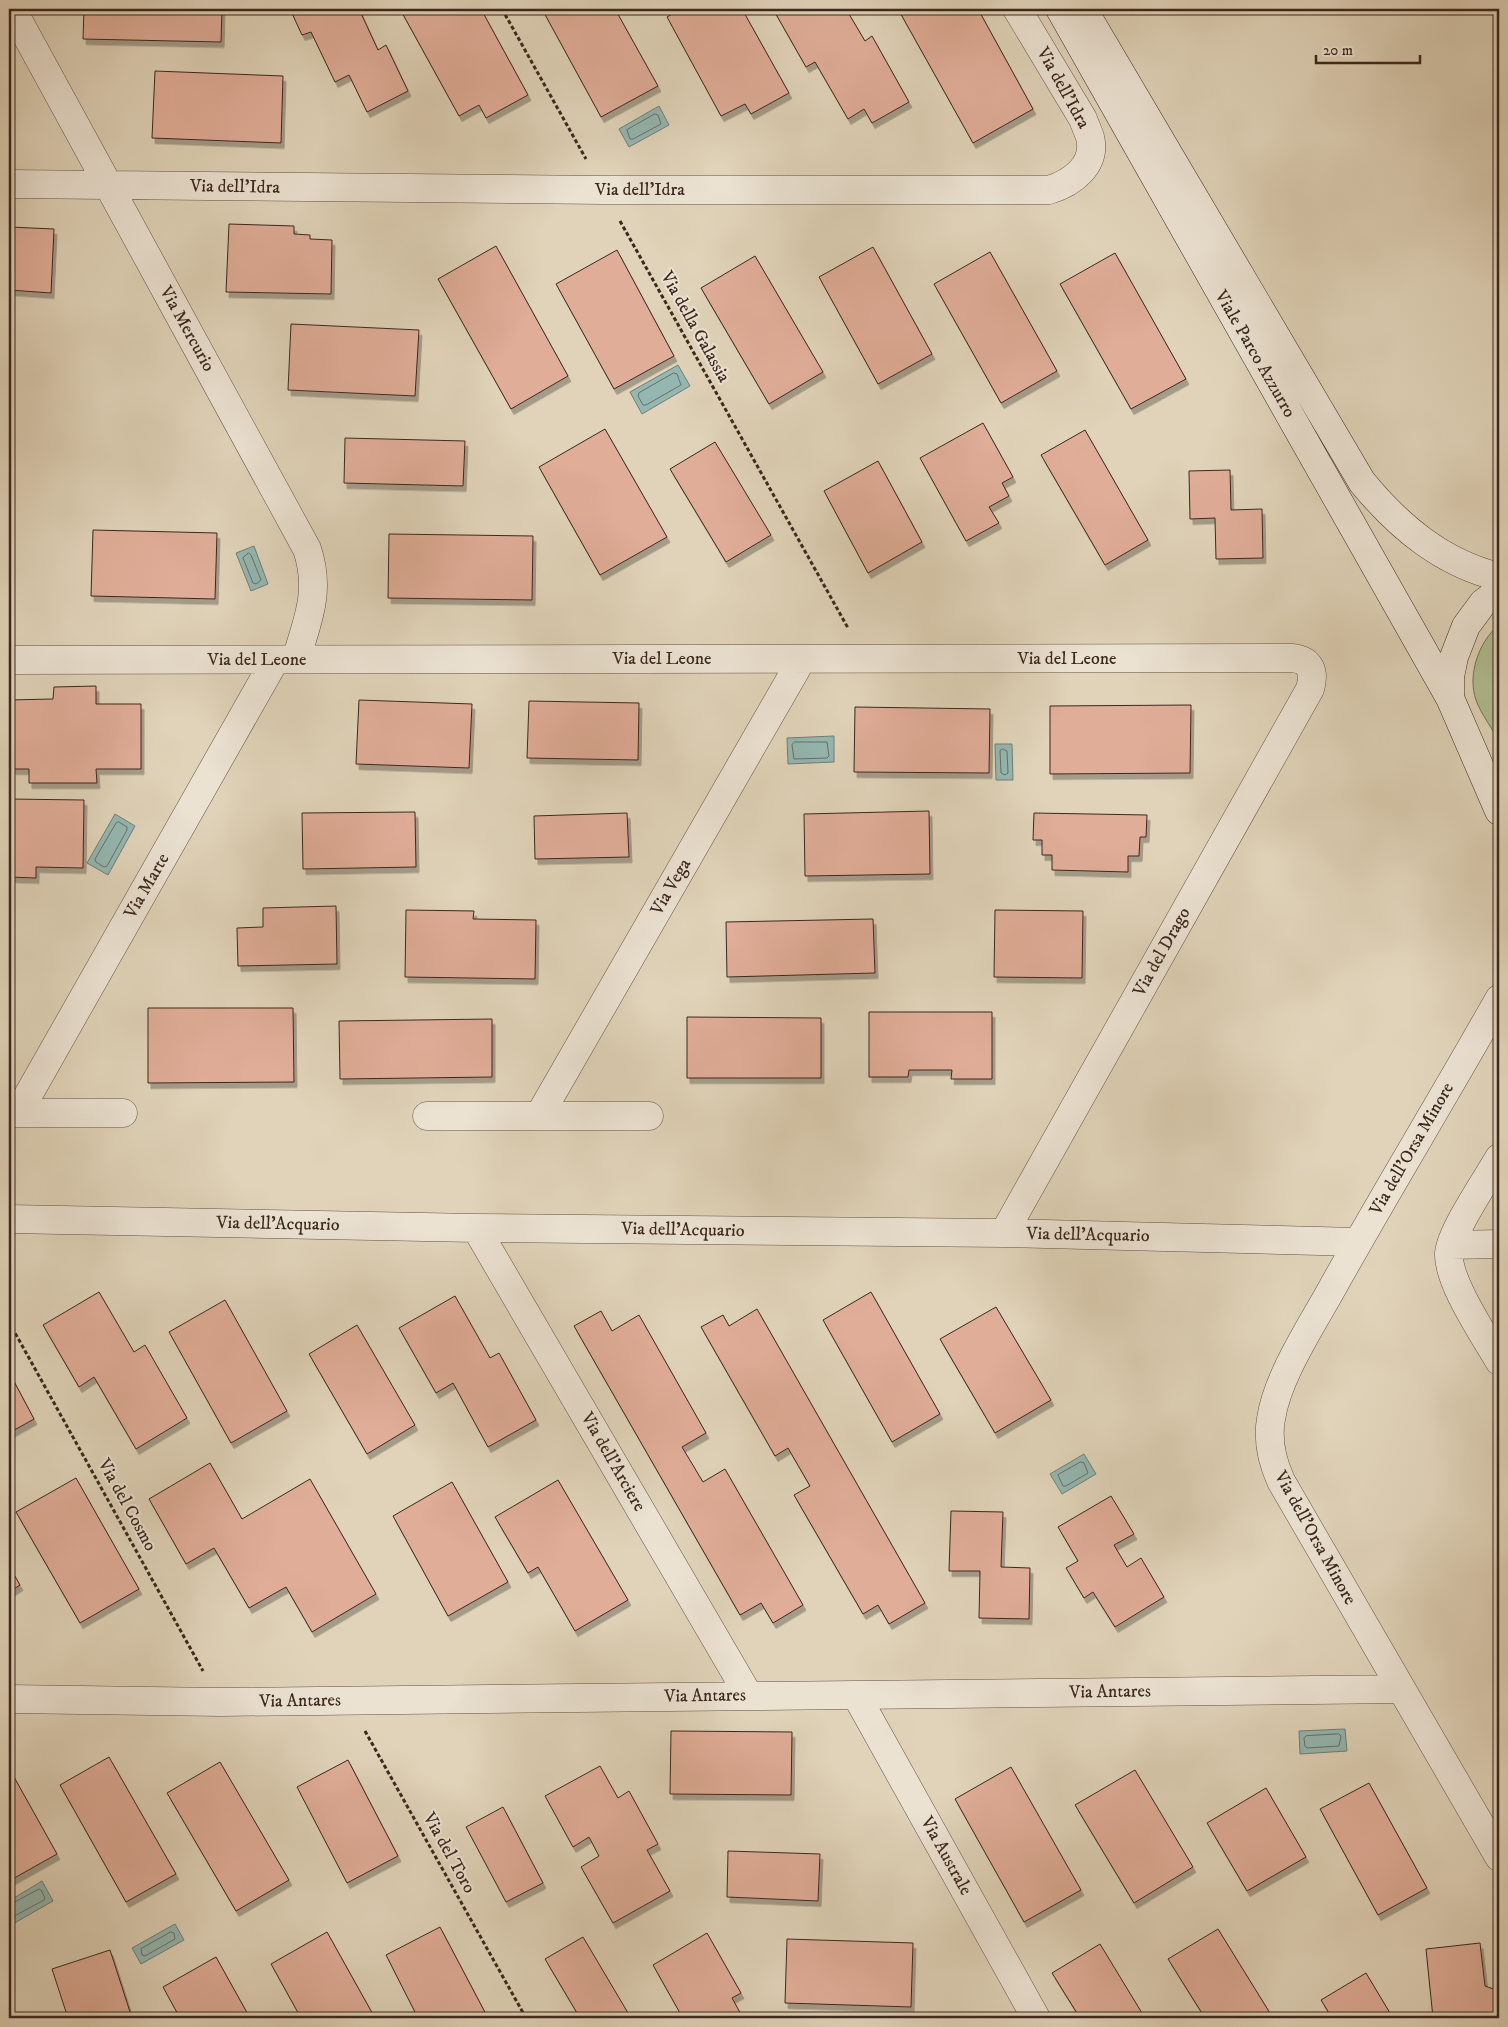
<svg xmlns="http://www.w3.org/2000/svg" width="1508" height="2027" viewBox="0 0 1508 2027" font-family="'IM FELL DW Pica',serif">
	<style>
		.green { fill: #afbd91; stroke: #767258 }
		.water { fill: #94b7b1; stroke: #717d77 }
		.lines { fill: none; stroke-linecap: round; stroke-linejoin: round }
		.shore { stroke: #686f68; stroke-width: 1 }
		.building { fill: #e0ad98; stroke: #3c271f; filter: url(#shadow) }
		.street-casing { stroke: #655246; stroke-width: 29 }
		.secondary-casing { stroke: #3c271f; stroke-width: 29 }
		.path { stroke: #3c271f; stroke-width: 3; stroke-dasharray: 4 2.5; stroke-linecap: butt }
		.street { stroke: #ebe2d2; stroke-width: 28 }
		.secondary { stroke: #ebe2d2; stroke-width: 28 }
		.labels { text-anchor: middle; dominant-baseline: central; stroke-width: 4; stroke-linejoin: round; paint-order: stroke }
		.street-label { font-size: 18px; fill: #3c271f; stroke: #ebe2d2 }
	</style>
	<defs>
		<filter id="shadow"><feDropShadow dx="3" dy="5.5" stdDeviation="0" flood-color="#0004"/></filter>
	</defs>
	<rect width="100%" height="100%" fill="#e0d3b9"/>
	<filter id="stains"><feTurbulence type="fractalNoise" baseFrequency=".004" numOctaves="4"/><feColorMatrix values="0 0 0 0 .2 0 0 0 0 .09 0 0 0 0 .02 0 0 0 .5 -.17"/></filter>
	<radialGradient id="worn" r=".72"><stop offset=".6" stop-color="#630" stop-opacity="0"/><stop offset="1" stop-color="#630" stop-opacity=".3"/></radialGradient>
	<!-- green -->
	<path class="green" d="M 1499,625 L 1499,741 C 1492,728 1481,714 1476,700 C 1467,675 1479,641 1499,625 Z"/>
	<!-- water -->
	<path class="water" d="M 659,106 L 669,125 L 629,147 L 619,129 Z
		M 678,365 L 690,386 L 642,414 L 630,392 Z
		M 254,546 L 268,584 L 251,591 L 236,553 Z
		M 834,736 L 834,762 L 788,764 L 787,738 Z
		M 995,744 L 1012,744 L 1013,780 L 996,780 Z
		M 115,814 L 135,826 L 108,875 L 87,863 Z
		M 1084,1454 L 1096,1474 L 1062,1494 L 1050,1474 Z
		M 1345,1729 L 1347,1751 L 1300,1754 L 1299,1731 Z
		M 42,1881 L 53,1901 L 11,1925 L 9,1921 L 9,1901 Z
		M 175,1924 L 184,1940 L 141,1964 L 132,1948 Z"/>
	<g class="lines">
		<!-- shore -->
		<path class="shore" d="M 655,114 L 658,115 L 661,124 L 633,139 L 630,139 L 627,130 Z
			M 674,373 L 677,374 L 681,385 L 646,405 L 643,405 L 638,396 L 639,393 Z
			M 249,553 L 251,555 L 261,580 L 256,584 L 253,583 L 243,558 Z
			M 795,742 L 827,742 L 829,756 L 827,758 L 794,759 L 792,745 Z
			M 1003,749 L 1007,751 L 1008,773 L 1005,775 L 1001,773 L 1000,751 Z
			M 119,822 L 127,827 L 127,830 L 107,866 L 104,867 L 96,862 L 95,859 L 116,823 Z
			M 1081,1462 L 1084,1463 L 1088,1473 L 1066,1486 L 1063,1486 L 1058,1475 Z
			M 1339,1734 L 1341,1736 L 1339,1746 L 1307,1748 L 1305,1746 L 1304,1738 L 1306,1736 Z
			M 9,1905 L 39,1889 L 41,1890 L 45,1898 L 44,1900 L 9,1919
			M 171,1932 L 174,1933 L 175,1939 L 145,1956 L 142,1955 L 141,1949 Z"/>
	</g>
	<!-- building -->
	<path class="building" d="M 84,9 L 222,9 L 221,42 L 83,39 Z
		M 290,9 L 359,9 L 378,50 L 386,45 L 408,91 L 367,112 L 349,75 L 335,82 L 311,32 L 302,35 Z
		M 400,9 L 481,9 L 528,95 L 486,118 L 479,105 L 459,116 Z
		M 542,9 L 615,9 L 658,86 L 601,117 Z
		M 681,9 L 742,9 L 789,93 L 751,114 L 745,104 L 721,116 L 667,17 Z
		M 773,9 L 846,9 L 865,41 L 872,36 L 909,102 L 872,123 L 864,109 L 848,119 L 815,62 L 806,67 Z
		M 898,9 L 978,9 L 1033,109 L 973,143 Z
		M 155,71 L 283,76 L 281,143 L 152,138 Z
		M 229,224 L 294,226 L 294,234 L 310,235 L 310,239 L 332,240 L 331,294 L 226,292 Z
		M 9,227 L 54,229 L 51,293 L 9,290 Z
		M 496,246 L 568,376 L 511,409 L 438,279 Z
		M 873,247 L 932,354 L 878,384 L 819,277 Z
		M 617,250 L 674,356 L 614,389 L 556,284 Z
		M 990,252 L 1057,371 L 1001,403 L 934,284 Z
		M 1115,253 L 1186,379 L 1131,409 L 1060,284 Z
		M 755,256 L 823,372 L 769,404 L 701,288 Z
		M 291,324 L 419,330 L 415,396 L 288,390 Z
		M 983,423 L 1013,477 L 1002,483 L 1009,496 L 989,507 L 999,523 L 966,541 L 920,458 Z
		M 605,429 L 667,537 L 600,575 L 539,467 Z
		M 1085,430 L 1148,540 L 1105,565 L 1041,455 Z
		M 345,438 L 465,441 L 463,486 L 344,483 Z
		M 715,442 L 771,535 L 726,562 L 670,469 Z
		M 878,461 L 922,542 L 868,573 L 824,491 Z
		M 1230,470 L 1231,510 L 1262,509 L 1263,558 L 1216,559 L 1215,518 L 1190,519 L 1189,471 Z
		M 93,530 L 217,533 L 215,599 L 91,596 Z
		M 389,534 L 533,536 L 532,600 L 388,598 Z
		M 96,686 L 96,704 L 141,704 L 141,769 L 96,769 L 97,783 L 29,783 L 29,769 L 9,769 L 9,700 L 53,699 L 54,687 Z
		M 359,700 L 472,704 L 469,768 L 356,764 Z
		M 529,701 L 639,703 L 638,760 L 527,758 Z
		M 1191,705 L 1190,773 L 1050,774 L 1050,706 Z
		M 855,707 L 990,709 L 989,773 L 854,772 Z
		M 9,799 L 84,800 L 83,868 L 36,867 L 36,878 L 9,877 Z
		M 929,811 L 930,874 L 805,876 L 804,814 Z
		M 415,812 L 416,867 L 303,869 L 302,813 Z
		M 627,813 L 629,857 L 535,859 L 534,816 Z
		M 1034,813 L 1147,815 L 1146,837 L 1140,837 L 1139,856 L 1128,856 L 1128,872 L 1052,870 L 1052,855 L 1042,855 L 1042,840 L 1033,840 Z
		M 336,906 L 337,964 L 238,966 L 237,928 L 263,927 L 263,908 Z
		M 406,910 L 474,911 L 473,919 L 536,920 L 535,979 L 405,977 Z
		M 995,910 L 1083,911 L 1082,978 L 994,977 Z
		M 873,919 L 875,973 L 727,977 L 726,922 Z
		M 148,1008 L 293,1008 L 294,1082 L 148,1083 Z
		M 869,1012 L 992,1012 L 992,1079 L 951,1079 L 952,1070 L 909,1070 L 908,1077 L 869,1077 Z
		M 687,1017 L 821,1018 L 821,1078 L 687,1078 Z
		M 492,1019 L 492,1077 L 340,1079 L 339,1021 Z
		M 99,1292 L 134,1352 L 145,1345 L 187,1418 L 136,1449 L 94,1377 L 79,1387 L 43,1325 Z
		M 871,1292 L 940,1414 L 892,1442 L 823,1320 Z
		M 455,1296 L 490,1358 L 499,1353 L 536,1420 L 488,1447 L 453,1383 L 436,1393 L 399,1328 Z
		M 225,1300 L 287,1411 L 231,1443 L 169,1332 Z
		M 996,1307 L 1051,1400 L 995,1433 L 940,1339 Z
		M 757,1309 L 925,1603 L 889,1624 L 878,1605 L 863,1614 L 794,1495 L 810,1486 L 788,1448 L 775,1456 L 701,1327 L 723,1315 L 729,1326 Z
		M 601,1311 L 612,1331 L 639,1315 L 706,1433 L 682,1447 L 703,1482 L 725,1469 L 803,1605 L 773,1623 L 761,1603 L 740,1615 L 574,1326 Z
		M 357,1325 L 415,1425 L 367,1454 L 309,1354 Z
		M 9,1372 L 34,1419 L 9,1433 Z
		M 210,1463 L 242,1519 L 310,1479 L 376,1594 L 312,1632 L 286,1587 L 249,1608 L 214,1548 L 186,1564 L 149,1499 Z
		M 76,1478 L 139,1589 L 80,1623 L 16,1512 Z
		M 558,1480 L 628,1600 L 575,1631 L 538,1567 L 528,1573 L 495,1517 Z
		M 452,1482 L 508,1582 L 448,1616 L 393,1516 Z
		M 1111,1496 L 1134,1534 L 1114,1545 L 1127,1567 L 1141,1558 L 1164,1597 L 1115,1627 L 1093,1592 L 1084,1598 L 1066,1568 L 1078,1561 L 1058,1527 Z
		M 951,1511 L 1003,1512 L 1001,1567 L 1030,1568 L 1029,1619 L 979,1618 L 980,1571 L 949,1571 Z
		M 9,1566 L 20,1585 L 9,1592 Z
		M 671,1731 L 792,1732 L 791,1795 L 670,1794 Z
		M 109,1757 L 176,1874 L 126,1902 L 60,1785 Z
		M 348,1760 L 398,1856 L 347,1883 L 297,1787 Z
		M 220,1762 L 289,1880 L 236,1911 L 167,1793 Z
		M 600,1766 L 618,1798 L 629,1791 L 658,1844 L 647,1850 L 670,1891 L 613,1923 L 581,1867 L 599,1856 L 589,1837 L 573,1847 L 545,1796 Z
		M 1011,1767 L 1081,1890 L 1024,1922 L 955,1799 Z
		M 9,1768 L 57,1854 L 9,1881 Z
		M 1135,1770 L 1193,1867 L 1134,1903 L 1075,1805 Z
		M 1369,1783 L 1427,1888 L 1378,1915 L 1320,1809 Z
		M 1266,1788 L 1306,1857 L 1247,1891 L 1207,1823 Z
		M 503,1807 L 543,1883 L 506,1902 L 466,1827 Z
		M 728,1851 L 820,1854 L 818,1901 L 727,1897 Z
		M 440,1927 L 488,2018 L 418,2018 L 386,1955 Z
		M 1218,1929 L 1273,2018 L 1205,2018 L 1168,1959 Z
		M 327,1932 L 375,2018 L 301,2018 L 271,1964 Z
		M 707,1933 L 741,1993 L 732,1998 L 743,2018 L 672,2017 L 680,2013 L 653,1965 Z
		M 583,1937 L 631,2018 L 580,2018 L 545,1959 Z
		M 787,1939 L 913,1943 L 911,2007 L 785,2003 Z
		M 1480,1943 L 1485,1986 L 1499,1991 L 1499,2018 L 1433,2018 L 1426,1949 Z
		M 1100,1944 L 1145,2018 L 1080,2018 L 1052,1973 Z
		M 110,1950 L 132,2018 L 68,2018 L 52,1969 Z
		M 216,1957 L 250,2018 L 180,2018 L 163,1987 Z
		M 1366,1973 L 1393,2018 L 1332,2018 L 1321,2000 Z"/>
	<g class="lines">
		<defs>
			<path id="street" d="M 12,9 L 307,549 C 321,590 308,620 296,659
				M 9,184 L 603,190 L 1049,190 C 1072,183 1097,165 1090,137 C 1088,131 1085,125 1083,119 L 1017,9
				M 9,660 L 1292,658 C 1311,660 1315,672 1310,689 L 1004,1233
				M 1499,999 C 1444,1097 1385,1193 1330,1292 C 1310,1328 1277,1378 1271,1419 C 1267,1441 1272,1461 1281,1481 L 1499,1857
				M 9,1113 L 123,1113
				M 18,1113 L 275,660
				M 427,1116 L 649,1116
				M 539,1116 L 802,659
				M 1499,1158 C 1487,1179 1451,1231 1449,1253 C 1447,1281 1485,1336 1499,1361
				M 9,1219 L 476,1228 L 1004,1233 L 1358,1242
				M 476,1228 L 749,1696
				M 1451,1245 L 1499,1244
				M 856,1695 L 1036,2018
				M 9,1699 L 221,1702 L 1401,1689"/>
			<path id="secondary" d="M 1060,9 L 1450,698
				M 1083,9 L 1362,482 C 1399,527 1442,563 1499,577
				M 1499,591 L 1483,603 L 1466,626 L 1454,657 L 1450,677 L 1450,698 L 1499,811"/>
		</defs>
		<!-- street casing -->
		<use href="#street" class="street-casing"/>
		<!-- secondary casing -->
		<use href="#secondary" class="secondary-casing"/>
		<!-- path -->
		<path class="path" d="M 502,9 L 586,159
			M 620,221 L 848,628
			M 9,1322 L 203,1671
			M 365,1731 L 526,2018"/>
		<!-- street -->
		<use href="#street" class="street"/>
		<!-- secondary -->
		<use href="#secondary" class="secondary"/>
	</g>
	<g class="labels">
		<!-- street labels -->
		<g class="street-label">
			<text transform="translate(1063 88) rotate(61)">Via dell'Idra</text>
			<text transform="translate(235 187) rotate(1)">Via dell'Idra</text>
			<text x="640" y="190">Via dell'Idra</text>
			<text transform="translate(695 327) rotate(61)">Via della Galassia</text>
			<text transform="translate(187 329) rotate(61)">Via Mercurio</text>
			<text transform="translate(1255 354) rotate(60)">Viale Parco Azzurro</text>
			<text x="662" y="659">Via del Leone</text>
			<text x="1067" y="659">Via del Leone</text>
			<text x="257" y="660">Via del Leone</text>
			<text transform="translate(147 886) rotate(-60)">Via Marte</text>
			<text transform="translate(671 887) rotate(-60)">Via Vega</text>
			<text transform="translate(1162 952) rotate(-61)">Via del Drago</text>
			<text transform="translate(1412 1149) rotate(-60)">Via dell'Orsa Minore</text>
			<text transform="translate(278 1224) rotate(1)">Via dell'Acquario</text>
			<text transform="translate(683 1230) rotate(1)">Via dell'Acquario</text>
			<text transform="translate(1088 1235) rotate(1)">Via dell'Acquario</text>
			<text transform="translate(613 1462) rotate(60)">Via dell'Arciere</text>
			<text transform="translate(127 1505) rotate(61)">Via del Cosmo</text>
			<text transform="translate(1315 1538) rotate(61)">Via dell'Orsa Minore</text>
			<text transform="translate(1110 1692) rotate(-1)">Via Antares</text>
			<text transform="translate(705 1696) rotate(-1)">Via Antares</text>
			<text transform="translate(300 1701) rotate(-1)">Via Antares</text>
			<text transform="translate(449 1853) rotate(61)">Via del Toro</text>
			<text transform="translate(946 1856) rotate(61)">Via Australe</text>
		</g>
	</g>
	<!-- margin -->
	<rect width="1508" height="2027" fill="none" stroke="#e0d3b9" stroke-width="30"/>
	<rect x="10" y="10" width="1488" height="2007" fill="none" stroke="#3c271f" stroke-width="2.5"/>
	<rect x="15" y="15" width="1478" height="1997" fill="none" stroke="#3c271f"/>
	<!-- scale -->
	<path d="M1316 55v8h104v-8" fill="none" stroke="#3c271f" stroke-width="2.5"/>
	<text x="1323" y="55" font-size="15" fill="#3c271f" stroke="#ebe2d2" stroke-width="4" paint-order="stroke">20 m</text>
	<rect width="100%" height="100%" filter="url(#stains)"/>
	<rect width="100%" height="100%" fill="url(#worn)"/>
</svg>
